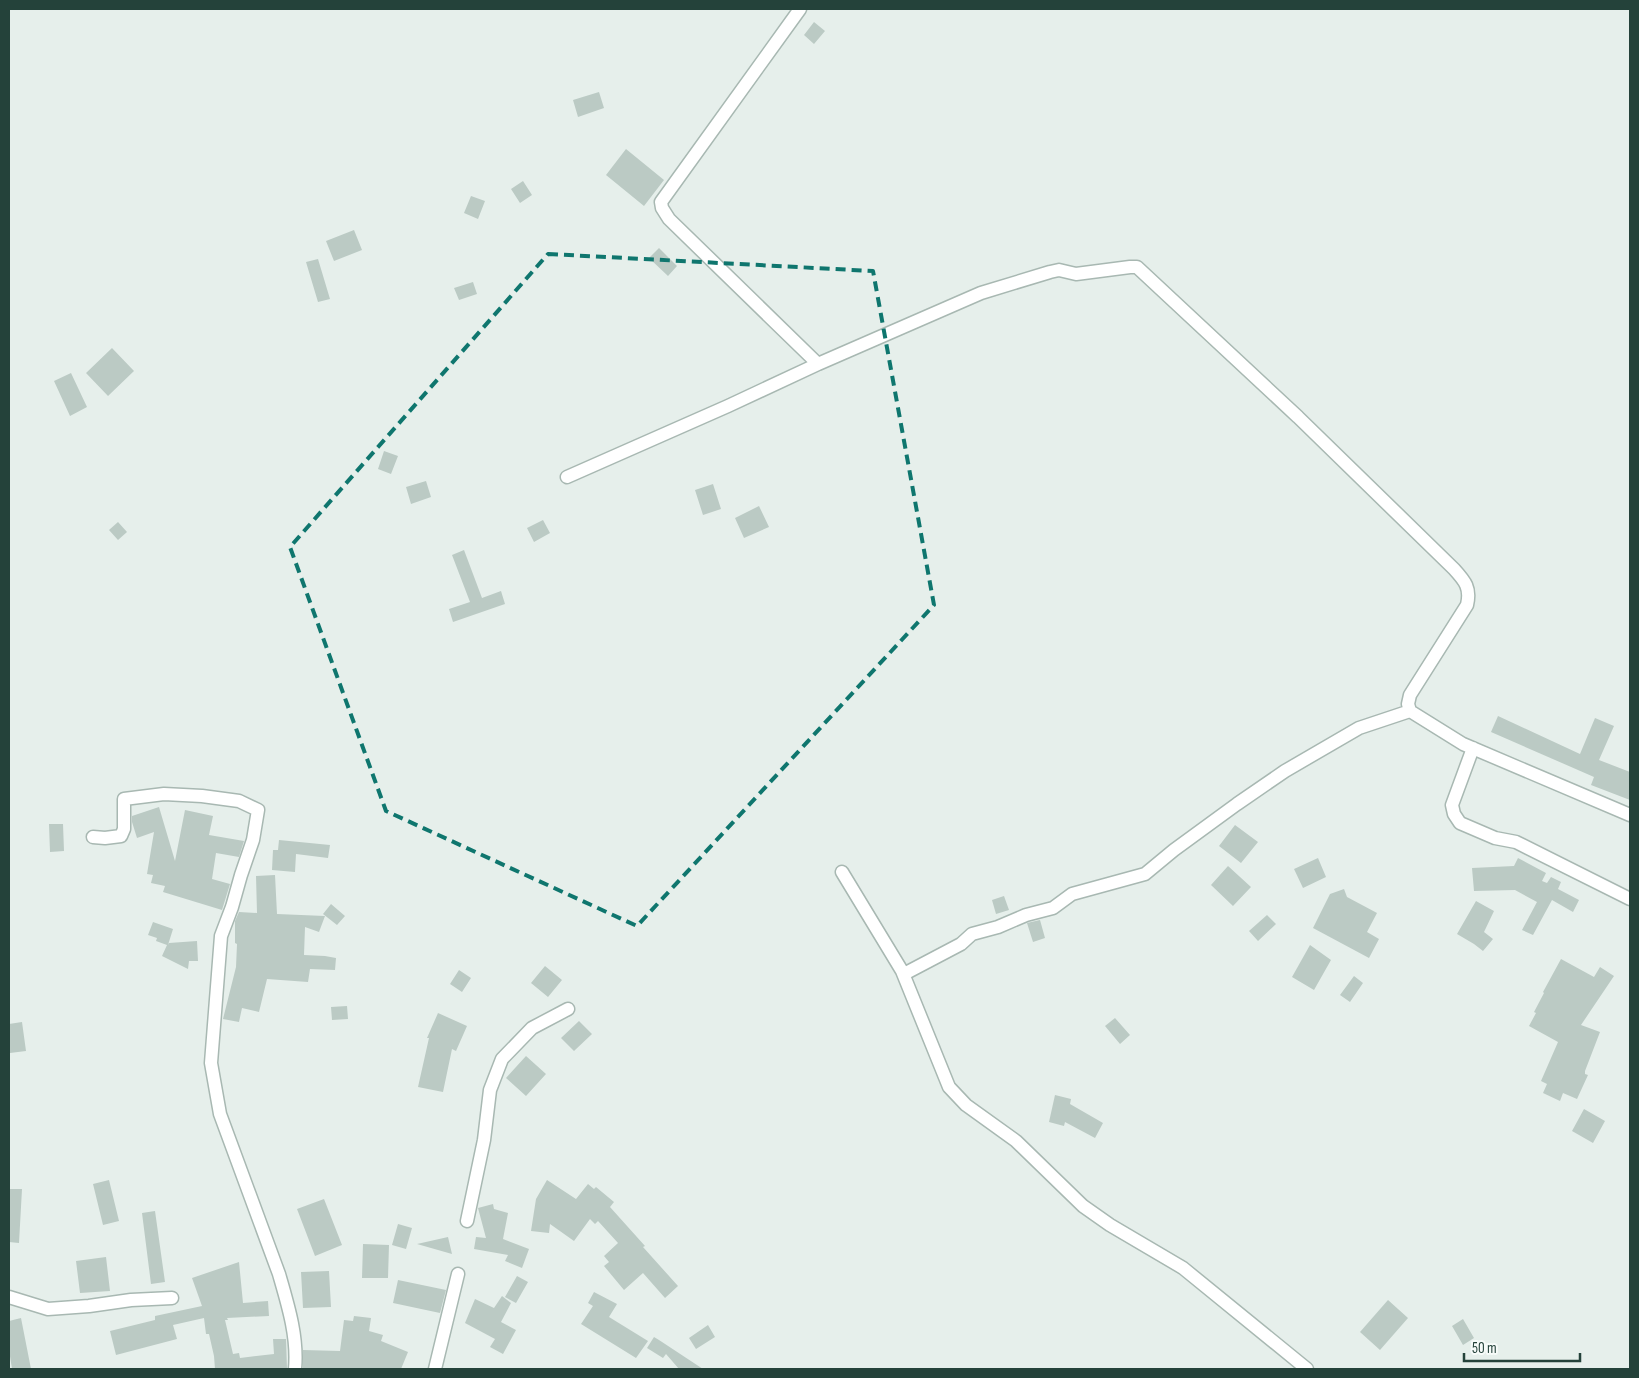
<svg xmlns="http://www.w3.org/2000/svg" width="1639" height="1378" viewBox="0 0 1639 1378" font-family="'Sofia Sans Condensed',sans-serif">
	<style>
		.building { fill: #bbcac4 }
		.lines { fill: none; stroke-linecap: round; stroke-linejoin: round }
		.minor-casing { stroke: #a8b8b2; stroke-width: 15 }
		.minor { stroke: #fff; stroke-width: 12 }
		.marked { fill: none; stroke: #0f766e; stroke-width: 4; stroke-dasharray: 10 6; stroke-linejoin: round }
	</style>
	<rect width="100%" height="100%" fill="#e6efeb"/>
	<!-- building -->
	<path class="building" d="M 814,22 L 825,31 L 814,44 L 804,35 Z
		M 599,92 L 604,108 L 578,117 L 573,100 Z
		M 626,149 L 664,180 L 644,206 L 606,175 Z
		M 523,181 L 532,195 L 520,203 L 511,189 Z
		M 471,196 L 485,201 L 478,219 L 464,213 Z
		M 354,230 L 362,250 L 334,261 L 326,241 Z
		M 659,248 L 677,266 L 668,276 L 649,258 Z
		M 318,259 L 330,299 L 318,302 L 306,262 Z
		M 473,282 L 477,294 L 459,300 L 454,288 Z
		M 112,348 L 134,371 L 108,396 L 86,373 Z
		M 71,373 L 87,407 L 70,416 L 54,381 Z
		M 384,451 L 398,456 L 391,474 L 378,469 Z
		M 426,481 L 431,497 L 411,504 L 406,487 Z
		M 713,484 L 721,509 L 703,515 L 695,490 Z
		M 759,506 L 769,527 L 744,538 L 735,518 Z
		M 543,520 L 550,533 L 534,542 L 527,528 Z
		M 118,522 L 127,532 L 118,540 L 109,530 Z
		M 464,550 L 482,598 L 501,591 L 505,604 L 453,622 L 449,609 L 470,602 L 452,555 Z
		M 1498,716 L 1580,754 L 1595,718 L 1614,726 L 1599,760 L 1630,772 L 1630,800 L 1591,785 L 1594,777 L 1491,732 Z
		M 159,807 L 175,861 L 185,810 L 213,816 L 209,835 L 244,841 L 239,857 L 216,853 L 212,879 L 230,884 L 222,910 L 163,892 L 165,886 L 151,883 L 153,875 L 147,874 L 154,832 L 137,838 L 132,822 L 132,816 Z
		M 49,824 L 63,824 L 64,851 L 50,852 Z
		M 1235,825 L 1258,842 L 1241,863 L 1219,846 Z
		M 279,840 L 330,845 L 328,858 L 296,854 L 295,872 L 272,870 L 273,850 L 278,850 Z
		M 1318,858 L 1326,877 L 1303,888 L 1294,869 Z
		M 1518,858 L 1546,873 L 1542,881 L 1547,883 L 1551,877 L 1561,882 L 1558,889 L 1579,900 L 1573,912 L 1552,900 L 1533,935 L 1522,930 L 1537,902 L 1515,890 L 1474,891 L 1472,868 L 1514,866 Z
		M 1228,866 L 1251,887 L 1233,906 L 1211,885 Z
		M 275,875 L 277,914 L 325,916 L 319,932 L 305,927 L 304,955 L 325,956 L 336,958 L 335,970 L 310,969 L 308,982 L 267,979 L 259,1012 L 242,1008 L 239,1022 L 223,1019 L 236,967 L 237,944 L 235,943 L 235,921 L 239,912 L 257,913 L 256,876 Z
		M 1344,889 L 1347,897 L 1377,913 L 1367,932 L 1379,939 L 1369,958 L 1313,928 L 1330,894 Z
		M 1004,896 L 1009,910 L 996,914 L 992,900 Z
		M 1476,901 L 1494,911 L 1484,932 L 1493,939 L 1483,951 L 1474,944 L 1457,934 Z
		M 331,904 L 345,916 L 337,925 L 323,914 Z
		M 1267,915 L 1276,924 L 1258,941 L 1249,931 Z
		M 1040,920 L 1045,938 L 1033,942 L 1027,923 Z
		M 153,922 L 173,929 L 168,945 L 169,943 L 197,941 L 198,961 L 189,961 L 188,969 L 162,956 L 167,945 L 156,941 L 157,938 L 148,935 Z
		M 1310,945 L 1331,960 L 1314,990 L 1292,977 Z
		M 1561,959 L 1594,977 L 1600,967 L 1614,976 L 1581,1025 L 1600,1032 L 1585,1071 L 1585,1074 L 1588,1075 L 1577,1099 L 1563,1093 L 1560,1101 L 1543,1093 L 1547,1084 L 1541,1081 L 1558,1042 L 1529,1026 L 1536,1013 L 1534,1012 L 1544,993 L 1543,992 Z
		M 545,966 L 562,980 L 548,997 L 531,983 Z
		M 459,970 L 471,978 L 462,992 L 450,984 Z
		M 1354,976 L 1363,983 L 1350,1002 L 1340,995 Z
		M 347,1006 L 348,1019 L 332,1020 L 331,1007 Z
		M 438,1013 L 467,1026 L 456,1051 L 452,1049 L 443,1092 L 418,1087 L 429,1038 L 427,1038 Z
		M 1115,1018 L 1130,1035 L 1120,1044 L 1105,1026 Z
		M 579,1021 L 592,1034 L 574,1051 L 561,1038 Z
		M 22,1022 L 26,1051 L 10,1053 L 9,1024 Z
		M 526,1056 L 546,1074 L 526,1096 L 506,1078 Z
		M 1055,1095 L 1071,1099 L 1070,1104 L 1103,1123 L 1095,1138 L 1065,1122 L 1064,1126 L 1049,1122 Z
		M 1584,1109 L 1605,1121 L 1593,1143 L 1572,1131 Z
		M 109,1180 L 119,1221 L 103,1225 L 93,1184 Z
		M 547,1180 L 576,1199 L 588,1184 L 594,1189 L 596,1187 L 614,1202 L 610,1207 L 645,1246 L 643,1247 L 678,1286 L 665,1298 L 643,1273 L 624,1290 L 604,1266 L 609,1262 L 604,1256 L 618,1243 L 598,1221 L 595,1224 L 590,1219 L 574,1241 L 550,1224 L 549,1233 L 531,1231 L 536,1199 Z
		M 9,1189 L 22,1189 L 19,1243 L 9,1242 Z
		M 324,1199 L 342,1245 L 315,1256 L 297,1209 Z
		M 493,1204 L 494,1209 L 508,1213 L 503,1239 L 529,1249 L 522,1268 L 505,1261 L 508,1255 L 474,1249 L 476,1237 L 486,1238 L 478,1208 Z
		M 155,1211 L 165,1282 L 151,1284 L 142,1213 Z
		M 398,1224 L 412,1228 L 406,1249 L 392,1245 Z
		M 448,1237 L 452,1254 L 417,1244 Z
		M 363,1244 L 389,1245 L 388,1278 L 362,1278 Z
		M 106,1257 L 110,1291 L 80,1293 L 76,1261 Z
		M 239,1262 L 243,1303 L 268,1301 L 269,1316 L 227,1318 L 228,1320 L 225,1320 L 233,1354 L 239,1353 L 240,1358 L 274,1354 L 273,1339 L 286,1339 L 287,1369 L 215,1369 L 214,1356 L 209,1334 L 206,1334 L 204,1318 L 173,1325 L 177,1339 L 116,1355 L 110,1331 L 155,1320 L 155,1316 L 202,1306 L 192,1278 Z
		M 329,1271 L 331,1307 L 303,1308 L 301,1272 Z
		M 517,1276 L 528,1282 L 516,1303 L 505,1297 Z
		M 398,1280 L 446,1290 L 440,1313 L 393,1303 Z
		M 594,1292 L 617,1304 L 609,1317 L 648,1341 L 636,1358 L 581,1324 L 593,1306 L 588,1303 Z
		M 502,1296 L 511,1303 L 501,1322 L 516,1330 L 503,1354 L 490,1347 L 495,1339 L 465,1323 L 475,1299 L 494,1308 Z
		M 1388,1300 L 1408,1318 L 1380,1350 L 1360,1332 Z
		M 354,1316 L 371,1318 L 369,1331 L 383,1335 L 381,1341 L 408,1352 L 401,1369 L 303,1369 L 303,1350 L 340,1351 L 344,1320 L 353,1321 Z
		M 21,1318 L 31,1369 L 12,1369 L 9,1350 L 9,1321 Z
		M 1463,1319 L 1474,1338 L 1463,1345 L 1452,1326 Z
		M 708,1325 L 715,1337 L 696,1349 L 689,1338 Z
		M 654,1337 L 659,1340 L 703,1369 L 679,1369 L 666,1354 L 663,1358 L 647,1348 Z"/>
	<g class="lines">
		<defs>
			<path id="minor" d="M 800,9 L 661,202 L 662,208 L 669,219 L 818,364
				M 567,477 L 728,406 L 818,364 L 981,293 L 1050,272 L 1059,270 L 1076,274 L 1130,267 L 1137,267 L 1298,417 L 1454,569 C 1465,581 1471,588 1467,605 L 1410,695 L 1408,704 L 1410,711 L 1463,744 L 1630,815
				M 1473,748 L 1452,805 L 1454,814 L 1460,823 L 1495,838 L 1516,842 L 1630,899
				M 93,837 L 105,838 L 121,836 L 124,829 L 124,799 L 164,794 L 202,796 L 239,801 L 258,810 L 253,840 L 241,875 L 232,907 L 221,936 L 211,1063 L 220,1114 L 279,1274 C 288,1305 298,1337 295,1369
				M 842,872 L 902,971 L 949,1087 L 966,1105 L 1016,1141 L 1083,1206 L 1110,1225 L 1183,1268 L 1307,1369
				M 904,974 L 961,944 L 972,934 L 998,927 L 1026,915 L 1053,908 L 1072,894 L 1145,874 L 1174,850 L 1237,804 L 1285,771 L 1359,728 L 1410,711
				M 467,1221 L 484,1140 L 490,1090 L 502,1059 L 532,1028 L 568,1009
				M 9,1297 L 48,1309 L 89,1306 L 131,1300 L 172,1298
				M 435,1369 L 458,1274"/>
		</defs>
		<!-- minor casing -->
		<use href="#minor" class="minor-casing"/>
		<!-- minor -->
		<use href="#minor" class="minor"/>
	</g>
	<!-- marked area -->
	<path class="marked" d="M 548,254 L 873,271 L 934,605 L 637,926 L 386,811 L 290,547 Z"/>
	<!-- border -->
	<rect width="1639" height="1378" fill="none" stroke="#24423a" stroke-width="20"/>
	<!-- scale -->
	<path d="M1464 1353v8h116v-8" fill="none" stroke="#24423a" stroke-width="2.5"/>
	<text x="1472" y="1353" font-size="15" fill="#24423a" stroke="#f7fbf9" stroke-width="4" paint-order="stroke">50 m</text>
</svg>
